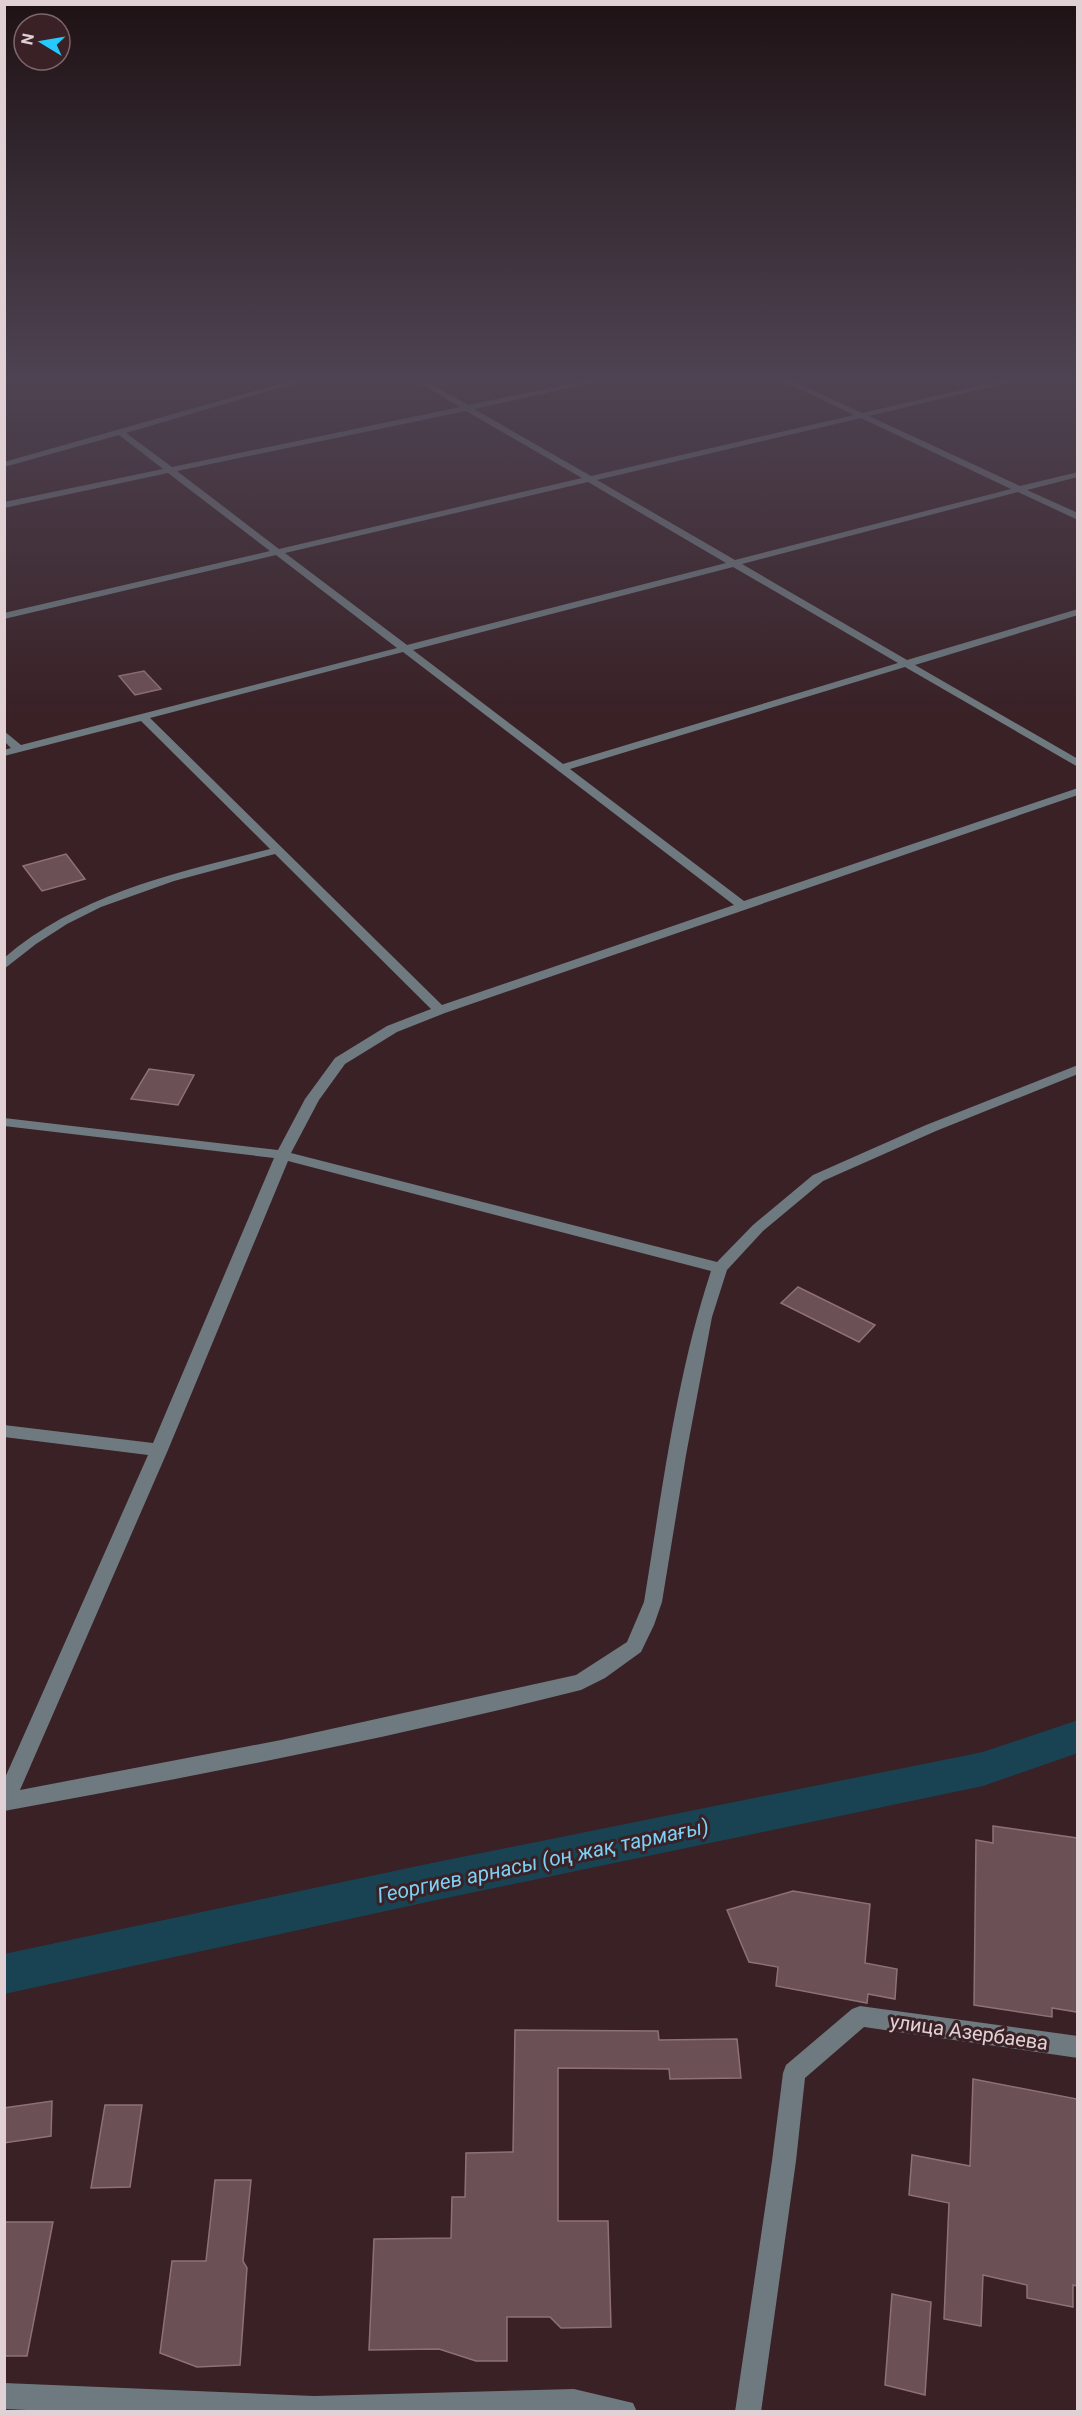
<svg xmlns="http://www.w3.org/2000/svg" width="1082" height="2416" viewBox="0 0 1082 2416" font-family="Roboto,sans-serif">
	<style>
		.lines { fill: none; stroke-linecap: round; stroke-linejoin: round }
		.canal { fill: #194353; fill-rule: evenodd }
		.building { fill: #6b5055; stroke: #8e7176; stroke-width: 1.5 }
		.minor { fill: #6e7a7f; fill-rule: evenodd }
		.labels { text-anchor: middle; dominant-baseline: central; stroke-width: 6; stroke-linejoin: round; paint-order: stroke }
		.near-street-label { font-size: 20px; fill: #e2d1d4; stroke: #392126 }
		.near-water-label { font-size: 21px; font-style: italic; fill: #7cd1f5; stroke: #392126 }
	</style>
	<rect width="100%" height="100%" fill="#392126"/>
	<g class="lines">
		<!-- canal -->
		<path class="canal" d="M 1078,1720 L 1078,1753 L 983,1786 L 432,1901 L 4,1994 L 4,1954 L 432,1863 L 983,1752 Z"/>
	</g>
	<!-- building -->
	<path class="building" d="M 144,671 L 161,689 L 135,695 L 119,676 Z
		M 66,854 L 85,879 L 42,891 L 23,866 Z
		M 149,1069 L 194,1075 L 178,1105 L 131,1099 Z
		M 798,1287 L 875,1325 L 859,1342 L 781,1303 Z
		M 993,1826 L 1077,1838 L 1077,2012 L 1052,2008 L 1052,2017 L 974,2005 L 976,1840 L 993,1843 Z
		M 793,1891 L 870,1904 L 865,1963 L 897,1969 L 895,1999 L 868,1994 L 867,2003 L 776,1986 L 778,1967 L 749,1962 L 727,1910 Z
		M 515,2030 L 658,2031 L 659,2040 L 737,2039 L 741,2078 L 670,2079 L 669,2069 L 558,2068 L 558,2221 L 608,2221 L 611,2327 L 561,2328 L 550,2317 L 507,2317 L 507,2361 L 476,2361 L 439,2349 L 369,2350 L 374,2239 L 451,2238 L 452,2197 L 465,2197 L 466,2153 L 513,2152 Z
		M 973,2079 L 1077,2099 L 1077,2286 L 1073,2285 L 1073,2307 L 1027,2298 L 1027,2285 L 983,2275 L 981,2326 L 944,2319 L 949,2203 L 909,2195 L 912,2155 L 970,2166 Z
		M 52,2101 L 51,2136 L 4,2143 L 4,2108 Z
		M 105,2105 L 142,2105 L 130,2187 L 91,2188 Z
		M 215,2180 L 251,2180 L 243,2261 L 247,2268 L 240,2365 L 197,2367 L 160,2353 L 172,2261 L 206,2261 Z
		M 4,2222 L 53,2222 L 27,2356 L 4,2356 Z
		M 892,2294 L 931,2302 L 925,2395 L 885,2385 Z"/>
	<g class="lines">
		<!-- minor -->
		<path class="minor" d="M 304,377 L 316,377 L 126,433 L 172,467 L 460,407 L 410,377 L 419,377 L 468,405 L 603,377 L 618,377 L 474,409 L 591,476 L 854,415 L 775,377 L 785,377 L 862,413 L 1017,377 L 1031,377 L 869,416 L 1020,486 L 1078,472 L 1078,477 L 1027,490 L 1078,513 L 1078,520 L 1018,492 L 742,564 L 907,660 L 1078,609 L 1078,615 L 915,665 L 1078,759 L 1078,767 L 905,667 L 570,769 L 744,901 L 1078,788 L 1078,795 L 445,1013 L 397,1032 L 345,1064 L 319,1100 L 291,1153 L 717,1262 L 753,1225 L 813,1175 L 926,1125 L 1078,1065 L 1078,1074 L 936,1131 L 823,1181 L 763,1231 L 727,1270 L 712,1317 L 686,1455 L 662,1602 L 654,1625 L 641,1652 L 605,1678 L 581,1690 C 391,1738 197,1776 4,1811 L 4,1780 L 148,1455 L 4,1437 L 4,1425 L 153,1443 L 274,1158 L 4,1126 L 4,1118 L 278,1150 L 305,1099 L 335,1058 L 387,1026 L 431,1009 L 275,854 L 174,881 L 101,907 L 67,924 L 36,944 L 4,969 L 4,958 C 80,893 176,873 270,849 L 141,721 L 4,756 L 4,750 L 11,748 L 4,741 L 4,731 L 21,745 L 397,648 L 276,555 L 4,619 L 4,613 L 270,551 L 168,473 L 4,508 L 4,502 L 163,469 L 119,435 L 4,467 L 4,462 ZM 466,411 L 582,478 L 279,549 L 177,471 ZM 861,418 L 1011,489 L 735,560 L 597,480 ZM 588,482 L 726,563 L 407,645 L 285,553 ZM 733,567 L 898,663 L 563,764 L 413,650 ZM 403,652 L 734,905 L 442,1005 L 150,718 ZM 288,1161 L 711,1271 C 676,1377 662,1492 644,1602 L 627,1642 L 576,1675 L 281,1740 L 20,1790 L 168,1450 Z
			M 860,2006 L 1078,2036 L 1078,2058 L 864,2027 L 805,2078 L 796,2161 L 761,2412 L 735,2412 L 772,2161 L 783,2073 L 786,2065 L 852,2009 Z
			M 4,2383 L 314,2396 L 574,2389 L 633,2403 L 637,2412 L 72,2412 L 4,2409 Z"/>
	</g>
	<!-- sky -->
	<linearGradient id="sky" x2="0" y2="1"><stop stop-color="#1f1215"/><stop offset="0.53" stop-color="#4e4352"/><stop offset="1" stop-color="#4e4352" stop-opacity="0"/></linearGradient>
	<rect width="1082" height="715" fill="url(#sky)"/>
	<g class="labels">
		<!-- near-street labels -->
		<g class="near-street-label">
			<text transform="translate(969 2032) rotate(8)">улица Азербаева</text>
		</g>
		<!-- near-water labels -->
		<g class="near-water-label">
			<text transform="translate(543 1861) rotate(-12)">Георгиев арнасы (оң жақ тармағы)</text>
		</g>
	</g>
	<!-- border -->
	<rect width="1082" height="2416" fill="none" stroke="#e2d1d4" stroke-width="12"/>
	<!-- north arrow -->
	<g transform="translate(42 42) rotate(281)"><circle r="28" fill="#392126" stroke="#7d676c" stroke-width="1.5"/>
	<path d="M0-4.5L10 22L0 15L-10 22Z" fill="#26c9fe"/>
	<text y="-9" font-size="16" font-weight="bold" text-anchor="middle" fill="#e2d1d4">N</text>
	</g>
</svg>
